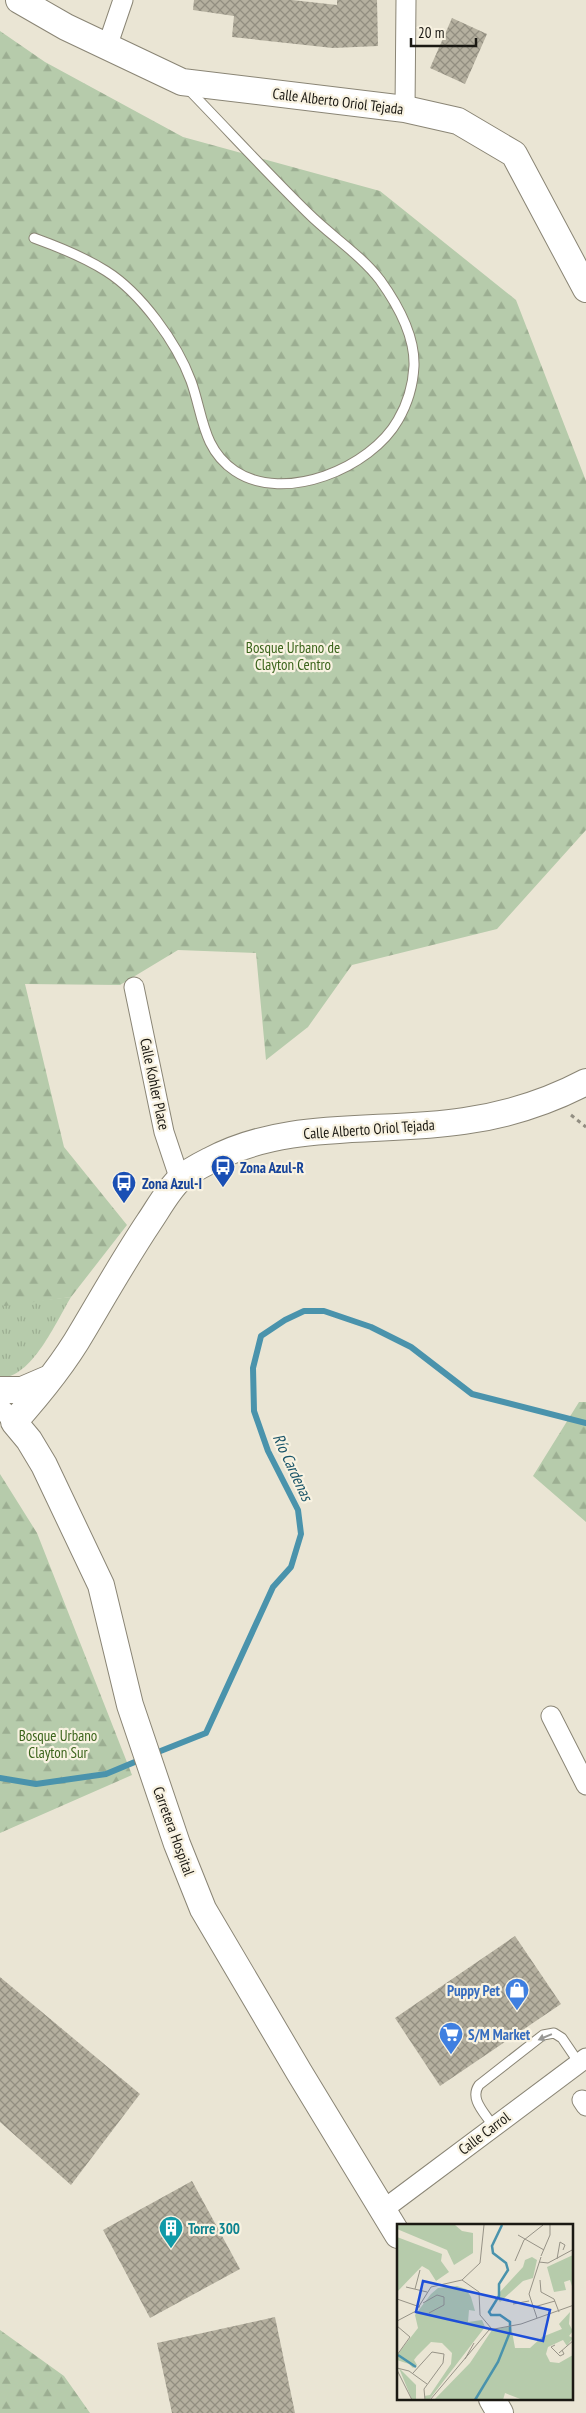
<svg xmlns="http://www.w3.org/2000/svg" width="586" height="2413" viewBox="0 0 586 2413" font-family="'PT Sans Narrow',sans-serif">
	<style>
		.grass { fill: url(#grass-tufts) }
		.forest { fill: url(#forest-firs) }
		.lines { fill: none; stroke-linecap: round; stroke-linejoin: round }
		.stream { stroke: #4a93ac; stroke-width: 6 }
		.building { fill: url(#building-cross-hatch) }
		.lane-casing { stroke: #8a8575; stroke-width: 11 }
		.street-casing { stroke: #8a8575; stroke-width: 21 }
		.secondary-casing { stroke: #8a8575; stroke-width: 28 }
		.path { stroke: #928e82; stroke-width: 3; stroke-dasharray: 4 4; stroke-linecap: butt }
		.lane { stroke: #fff; stroke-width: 9 }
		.street { stroke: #fff; stroke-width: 19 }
		.secondary { stroke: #fff; stroke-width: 26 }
		.oneway { fill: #989895 }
		.labels { text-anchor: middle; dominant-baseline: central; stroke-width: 4.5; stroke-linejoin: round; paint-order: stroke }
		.street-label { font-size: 15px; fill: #1b1913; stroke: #f8f2e1 }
		.park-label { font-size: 15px; fill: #3b641b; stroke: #f8f2e1 }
		.transit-label { font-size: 15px; font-weight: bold; fill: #164399; stroke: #f8f2e1; text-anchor: start }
		.shop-label { font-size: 15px; font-weight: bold; fill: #366cbe; stroke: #f8f2e1; text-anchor: end }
		.culture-label { font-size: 15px; font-weight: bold; fill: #0d838f; stroke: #f8f2e1; text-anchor: start }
		.water-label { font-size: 16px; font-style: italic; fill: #1a5569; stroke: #f8f2e1 }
		.inset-river { fill: none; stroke: #4a93ac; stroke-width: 2.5 }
		.inset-road { fill: none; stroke: #979387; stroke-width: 1 }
		.view { fill: #1d4ed8; fill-opacity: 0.15; stroke: #1d4ed8; stroke-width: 2.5 }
		.inset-edge { fill: none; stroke: #1b1913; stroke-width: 2.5 }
	</style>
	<defs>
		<pattern id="grass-tufts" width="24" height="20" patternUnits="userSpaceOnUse" patternTransform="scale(1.25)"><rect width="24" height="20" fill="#b6cbab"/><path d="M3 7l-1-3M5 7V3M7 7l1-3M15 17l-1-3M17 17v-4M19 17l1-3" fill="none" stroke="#9cae92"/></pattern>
		<pattern id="forest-firs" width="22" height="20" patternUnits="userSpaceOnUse" patternTransform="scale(1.25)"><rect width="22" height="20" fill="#b6cbab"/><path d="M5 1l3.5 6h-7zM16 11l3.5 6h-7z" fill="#9cae92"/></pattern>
		<pattern id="building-cross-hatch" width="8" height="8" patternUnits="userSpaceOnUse" patternTransform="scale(1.25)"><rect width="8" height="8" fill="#b5b09f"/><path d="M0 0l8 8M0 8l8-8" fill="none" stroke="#928e80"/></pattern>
	</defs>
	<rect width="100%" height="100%" fill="#eae5d4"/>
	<!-- grass -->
	<path class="grass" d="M 71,1297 C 56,1322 32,1378 0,1378 L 0,1305 Z"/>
	<!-- forest -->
	<path class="forest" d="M 0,31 L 45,62 L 183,137 L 380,191 L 516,300 L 586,481 L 586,830 L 497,929 L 352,965 L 308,1027 L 266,1060 L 256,953 L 178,950 L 120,985 L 25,984 L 64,1147 L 127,1225 L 71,1297 L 5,1306 L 0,1305 Z
		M 579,1402 L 586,1402 L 586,1522 L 533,1476 Z
		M 0,1474 L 37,1533 L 132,1775 L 0,1833 Z
		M 0,2330 L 64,2376 L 90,2413 L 0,2413 Z"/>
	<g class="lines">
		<!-- stream -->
		<path class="stream" d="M 153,1754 L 206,1733 L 273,1587 L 291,1567 L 301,1534 L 298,1510 L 268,1451 L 254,1411 L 253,1368 L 261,1336 L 285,1320 L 304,1311 L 324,1311 L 371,1327 L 411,1347 L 472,1394 L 586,1423
			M 0,1778 L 36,1784 L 106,1774 L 142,1759"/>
	</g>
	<!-- building -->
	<path class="building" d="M 194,0 L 292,0 L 337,5 L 337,0 L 377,0 L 378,46 L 333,48 L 232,37 L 234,16 L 193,10 Z
		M 452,18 L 487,34 L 465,84 L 430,68 Z
		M 515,1936 L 561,2004 L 440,2086 L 395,2018 Z
		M 0,1977 L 140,2094 L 71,2185 L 0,2122 Z
		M 192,2181 L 240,2269 L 150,2318 L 103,2230 Z
		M 275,2317 L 295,2413 L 172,2413 L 157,2343 Z"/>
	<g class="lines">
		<defs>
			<path id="lane" d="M 34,238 C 59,247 84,257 106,271 C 141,293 177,343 191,381 C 203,414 202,449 235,471 C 284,504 371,468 398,420 C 408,403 413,385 414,366 C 415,335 398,305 380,280 C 361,255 331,236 308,213 C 267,173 228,130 188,89
				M 493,2126 C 485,2113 469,2099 479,2085 L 543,2035 L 554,2033 L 562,2038 L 579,2063"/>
			<path id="street" d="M 107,47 L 123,0
				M 405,109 L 406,0
				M 134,987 L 164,1132 L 180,1180
				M 0,1407 L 14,1422
				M 551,1716 L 586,1785
				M 582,2100 L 586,2106
				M 384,2209 L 586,2058"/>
			<path id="secondary" d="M 19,0 L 66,27 L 182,82 L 405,109 L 458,121 L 514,154 L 586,289
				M 0,1390 L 22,1390 L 50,1378
				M 398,2235 L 299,2072 L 203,1909 L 177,1844 L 130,1705 L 101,1585 L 44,1465 L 29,1440 L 14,1422 C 39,1394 63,1365 82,1332 C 104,1295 125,1258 149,1222 C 158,1209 168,1190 180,1179 C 188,1172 199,1166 209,1161 C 287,1119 379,1134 464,1121 C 507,1115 548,1102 586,1082
				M 492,2399 L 500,2413"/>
		</defs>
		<!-- lane casing -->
		<use href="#lane" class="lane-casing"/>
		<!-- street casing -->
		<use href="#street" class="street-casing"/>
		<!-- secondary casing -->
		<use href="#secondary" class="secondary-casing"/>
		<!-- path -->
		<path class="path" d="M 571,1115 L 586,1127"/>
		<!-- lane -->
		<use href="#lane" class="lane"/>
		<!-- street -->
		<use href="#street" class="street"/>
		<!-- secondary -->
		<use href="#secondary" class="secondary"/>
	</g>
	<!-- one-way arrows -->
	<defs><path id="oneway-solid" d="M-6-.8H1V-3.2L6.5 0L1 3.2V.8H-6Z" transform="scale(1.25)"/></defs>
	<use class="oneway" href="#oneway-solid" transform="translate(545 2037) rotate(157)"/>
	<!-- icons -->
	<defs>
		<symbol id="bus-pin" viewBox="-11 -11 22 30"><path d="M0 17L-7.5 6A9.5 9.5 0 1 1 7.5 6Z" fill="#1a4fb4" stroke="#f8f2e1"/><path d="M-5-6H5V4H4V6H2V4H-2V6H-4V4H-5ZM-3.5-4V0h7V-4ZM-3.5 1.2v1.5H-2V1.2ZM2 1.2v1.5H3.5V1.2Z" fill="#fff"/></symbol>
		<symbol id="shop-pin" viewBox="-11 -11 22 30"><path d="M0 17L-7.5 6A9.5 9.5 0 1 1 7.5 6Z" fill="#3f7fe0" stroke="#f8f2e1"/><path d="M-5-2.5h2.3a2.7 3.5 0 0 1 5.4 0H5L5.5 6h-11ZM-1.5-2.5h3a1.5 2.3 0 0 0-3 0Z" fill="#fff"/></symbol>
		<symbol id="supermarket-pin" viewBox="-11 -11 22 30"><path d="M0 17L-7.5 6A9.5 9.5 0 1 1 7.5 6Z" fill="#3f7fe0" stroke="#f8f2e1"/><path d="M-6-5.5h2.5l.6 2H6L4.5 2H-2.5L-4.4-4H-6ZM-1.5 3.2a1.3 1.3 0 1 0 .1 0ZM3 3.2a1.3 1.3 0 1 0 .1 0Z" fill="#fff"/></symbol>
		<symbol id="building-pin" viewBox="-11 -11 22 30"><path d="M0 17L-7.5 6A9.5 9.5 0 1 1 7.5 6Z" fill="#0f9aa8" stroke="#f8f2e1"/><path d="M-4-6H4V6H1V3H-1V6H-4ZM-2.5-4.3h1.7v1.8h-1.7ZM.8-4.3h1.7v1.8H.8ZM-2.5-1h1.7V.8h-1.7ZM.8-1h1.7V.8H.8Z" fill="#fff"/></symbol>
	</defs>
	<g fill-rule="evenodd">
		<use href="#bus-pin" x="209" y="1153" width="28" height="38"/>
		<use href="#bus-pin" x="110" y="1169" width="28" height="38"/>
		<use href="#shop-pin" x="503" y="1976" width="28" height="38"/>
		<use href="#supermarket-pin" x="437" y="2020" width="28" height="38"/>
		<use href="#building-pin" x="157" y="2214" width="28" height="38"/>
	</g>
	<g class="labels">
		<!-- street labels -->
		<g class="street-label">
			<text transform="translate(338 101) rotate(7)">Calle Alberto Oriol Tejada</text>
			<text transform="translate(155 1084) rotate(78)">Calle Kohler Place</text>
			<text transform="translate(369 1129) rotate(-4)">Calle Alberto Oriol Tejada</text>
			<text transform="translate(174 1831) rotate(70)">Carretera Hospital</text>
			<text transform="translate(484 2133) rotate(-37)">Calle Carrol</text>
		</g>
		<!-- park labels -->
		<g class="park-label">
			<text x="293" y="647">Bosque Urbano de<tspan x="293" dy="17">Clayton Centro</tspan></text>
			<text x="58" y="1735">Bosque Urbano<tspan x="58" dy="17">Clayton Sur</tspan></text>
		</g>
		<!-- transit labels -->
		<g class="transit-label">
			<text x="240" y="1167">Zona Azul-R</text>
			<text x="142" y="1183">Zona Azul-I</text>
		</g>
		<!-- shop labels -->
		<g class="shop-label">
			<text x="500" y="1990">Puppy Pet</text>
			<text x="468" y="2034" text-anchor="start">S/M Market</text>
		</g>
		<!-- culture labels -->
		<g class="culture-label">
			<text x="188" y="2228">Torre 300</text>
		</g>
		<!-- water labels -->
		<g class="water-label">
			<text transform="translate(293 1467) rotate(65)">Río Cardenas</text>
		</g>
	</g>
	<!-- overview -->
	<g transform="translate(397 2224)">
		<rect width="176" height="176" fill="#eae5d4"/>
		<path d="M 0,1 L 58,1 L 65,7 L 76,9 L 76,29 L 57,41 L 50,26 L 0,5 ZM 2,144 L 19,161 L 19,176 L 15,176 Z" fill="#b6cbab"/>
		<path d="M 0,13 L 45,30 L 44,37 L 52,48 L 39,57 L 32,46 L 25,42 L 0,68 ZM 176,31 L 176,65 L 173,56 L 167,58 L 169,66 L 157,68 L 150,43 ZM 135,33 L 140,36 L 136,54 L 126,57 L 103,78 L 100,74 L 102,69 L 126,43 L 128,36 ZM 60,62 L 69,65 L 74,73 L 78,87 L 72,86 L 71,98 L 85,96 L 88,103 L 32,176 L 29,176 L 27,172 L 33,171 L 54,140 L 55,129 L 45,119 L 34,118 L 20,132 L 17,136 L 20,141 L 16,144 L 12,140 L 0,136 L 0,131 L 21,104 L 18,91 L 34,70 L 41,64 ZM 173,88 L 172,100 L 176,107 L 172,112 L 176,114 L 170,122 L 166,116 L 151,123 L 149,130 L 153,138 L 162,139 L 176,131 L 176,176 L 126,176 L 108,169 L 106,176 L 37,176 L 73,139 L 95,106 L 114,102 L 118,124 L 133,124 L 145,113 L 165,105 L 162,100 Z" fill="#b6cbab"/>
		<path class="inset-river" d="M 1,131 L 19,143M 78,176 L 101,138 L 113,108 L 113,98 L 103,91 L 94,91 L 92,88 L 102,72 L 102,60 L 111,46 L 109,39 L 96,29 L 95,22 L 105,1"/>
		<path class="inset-road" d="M 121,11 L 147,26M 144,32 L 153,11 L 153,1M 160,35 L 163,18 L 168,21 L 166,26M 118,37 L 127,16 L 146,1M 142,38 L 151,39 L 177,25M 65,56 L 83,39 L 87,1M 143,56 L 144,68 L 157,75 L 162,88M 9,63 L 30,68M 18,65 L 23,46M 0,75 L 23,83M 26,79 L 40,71 L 47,73 L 47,81 L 32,89M 116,80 L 132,77M 137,83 L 158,77M 140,94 L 132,70 L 144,33M 0,97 L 19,87 L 34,63 L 65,56 L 82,68 L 83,91 L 94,104M 0,102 L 13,113 L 0,131M 158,121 L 154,123 L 163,132 L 167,130 L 165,126M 162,129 L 177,116M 68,135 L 77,119M 0,144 L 12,147 L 30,160M 0,146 L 15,176M 16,149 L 35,128 L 47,130 L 46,139 L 27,165 L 28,176M 33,176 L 92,106 L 124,100 L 177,81"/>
		<path class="view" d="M 26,57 L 153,86 L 146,117 L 19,88 Z"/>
		<rect width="176" height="176" class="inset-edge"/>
	</g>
	<!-- scale -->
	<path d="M411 38v8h65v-8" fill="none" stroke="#1b1913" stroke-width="2.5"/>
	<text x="418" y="38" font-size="15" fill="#1b1913" stroke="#f8f2e1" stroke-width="4" paint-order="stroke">20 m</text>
</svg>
